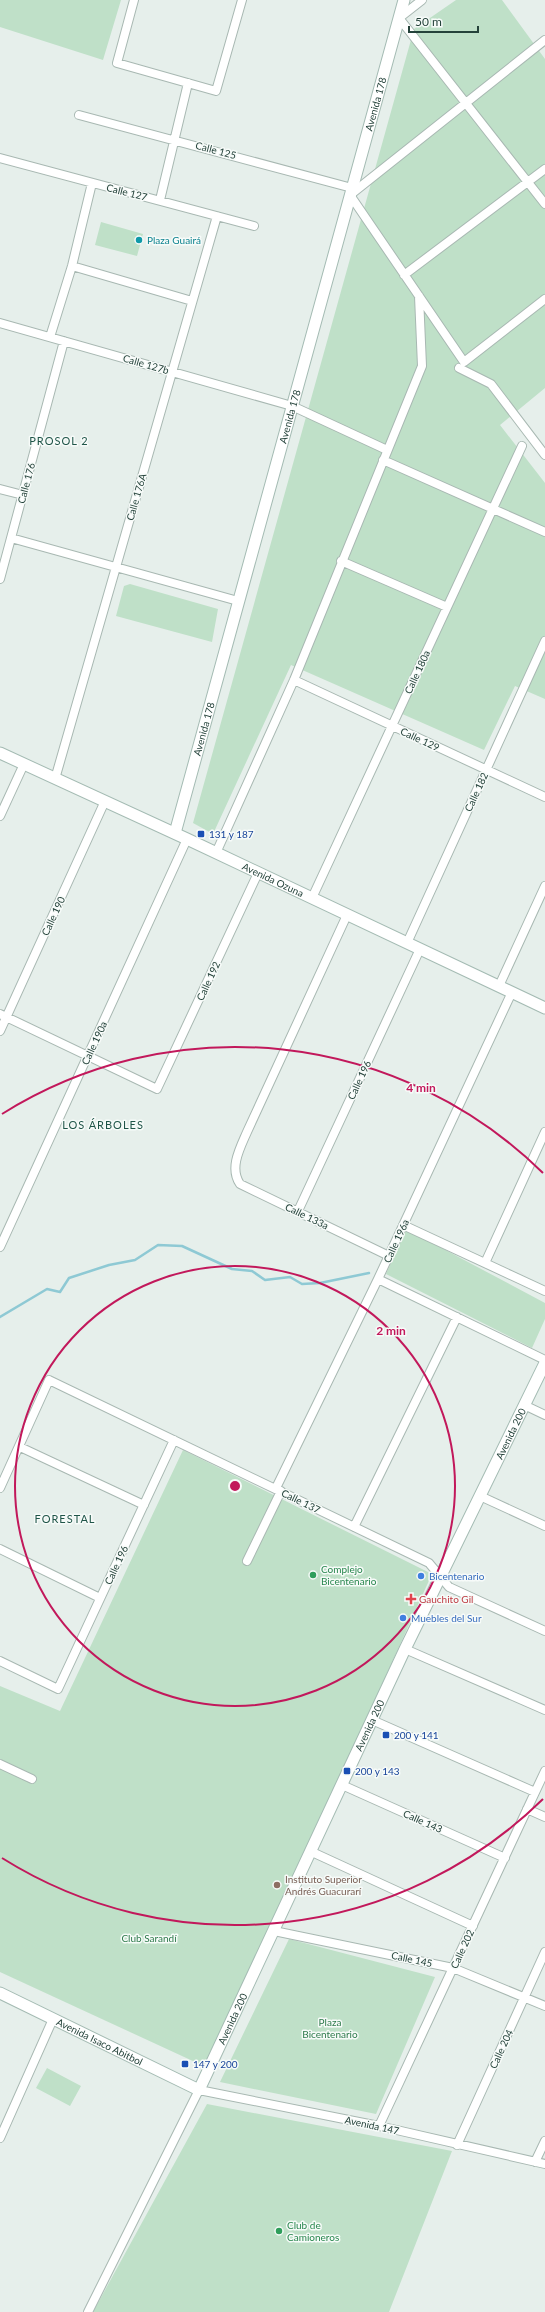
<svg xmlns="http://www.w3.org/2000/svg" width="545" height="2312" viewBox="0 0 545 2312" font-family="Lato,sans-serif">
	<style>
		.green { fill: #bfe0c8 }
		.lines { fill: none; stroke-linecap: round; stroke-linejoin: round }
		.stream { stroke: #8ec9d4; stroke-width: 2.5 }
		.minor-casing { stroke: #a8b8b2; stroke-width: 10 }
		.secondary-casing { stroke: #a4bbb3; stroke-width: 13 }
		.minor { stroke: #fff; stroke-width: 8 }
		.secondary { stroke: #fff; stroke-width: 11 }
		.ring { fill: none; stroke: #c2185b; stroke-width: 2 }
		.culture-dot { fill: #0f9aa8; stroke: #f7fbf9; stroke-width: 1.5 }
		.transit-dot { fill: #1a4fb4; stroke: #f7fbf9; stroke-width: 1.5 }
		.leisure-dot { fill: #2e9e5b; stroke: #f7fbf9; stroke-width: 1.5 }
		.shop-dot { fill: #3f7fe0; stroke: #f7fbf9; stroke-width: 1.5 }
		.health-dot { fill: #e0444e; stroke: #f7fbf9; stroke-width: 1.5 }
		.education-dot { fill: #8d6e63; stroke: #f7fbf9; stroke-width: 1.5 }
		.labels { text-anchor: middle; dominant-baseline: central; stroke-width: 3; stroke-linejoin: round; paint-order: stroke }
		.street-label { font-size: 10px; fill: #24423a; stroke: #f7fbf9 }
		.culture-label { font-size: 10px; fill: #0d838f; stroke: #f7fbf9; text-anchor: start }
		.transit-label { font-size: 10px; fill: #164399; stroke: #f7fbf9; text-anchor: start }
		.leisure-label { font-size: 10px; fill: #27864d; stroke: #f7fbf9; text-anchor: start }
		.shop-label { font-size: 10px; fill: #366cbe; stroke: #f7fbf9; text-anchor: start }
		.health-label { font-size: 10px; fill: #be3a42; stroke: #f7fbf9; text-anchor: start }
		.education-label { font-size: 10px; fill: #785e54; stroke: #f7fbf9; text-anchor: start }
		.park-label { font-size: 10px; fill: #2d7a4b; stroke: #f7fbf9 }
		.neighbourhood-label { font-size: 11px; letter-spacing: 1px; fill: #1f5548; stroke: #f7fbf9 }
		.centre { fill: #c2185b; stroke: #f7fbf9; stroke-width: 2 }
		.ring-label { font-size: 12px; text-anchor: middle; font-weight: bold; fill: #c2185b; stroke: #f7fbf9; stroke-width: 3; stroke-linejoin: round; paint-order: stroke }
	</style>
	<rect width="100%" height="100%" fill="#e6efeb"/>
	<!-- green -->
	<path class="green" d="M 0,0 L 121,0 L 103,60 L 0,27 Z
		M 456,0 L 502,0 L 545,59 L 545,388 L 500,425 L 545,483 L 545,699 L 515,686 L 484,750 L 291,665 L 213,834 L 193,823 L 414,29 Z
		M 101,222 L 143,234 L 137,256 L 95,245 Z
		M 130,584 L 218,609 L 212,642 L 116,616 L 124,586 Z
		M 406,1229 L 545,1303 L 545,1319 L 532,1348 L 386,1274 Z
		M 183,1450 L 432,1574 L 208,2068 L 0,1972 L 0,1686 L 60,1711 Z
		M 289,1939 L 435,1977 L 376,2114 L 220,2082 Z
		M 47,2068 L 81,2086 L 70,2106 L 36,2088 Z
		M 207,2104 L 452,2151 L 389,2312 L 93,2312 Z"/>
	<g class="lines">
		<!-- stream -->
		<path class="stream" d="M 0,1317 L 47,1289 L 60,1292 L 69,1278 L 109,1265 L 135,1260 L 158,1245 L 182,1246 L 232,1269 L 252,1271 L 265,1280 L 290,1277 L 302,1284 L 320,1283 L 369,1273"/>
		<defs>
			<path id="minor" d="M 134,0 L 117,63 L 216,91 L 242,0
				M 422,0 L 399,18 L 545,204
				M 545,40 L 350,195 L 464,362 L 545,299
				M 79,115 L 352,188
				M 0,158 L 254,226
				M 160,200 L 188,83
				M 72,266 L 192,301
				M 404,275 L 545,169
				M 0,323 L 292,406 L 387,450
				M 50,337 L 72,266 L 92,183
				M 459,368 L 491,384 L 545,455
				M 383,460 L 545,532
				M 0,489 L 23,495
				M 11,538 L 238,601
				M 341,561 L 447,607
				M 0,579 L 64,341
				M 294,680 L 545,797
				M 55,779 L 217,216
				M 0,816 L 24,764
				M 216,853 L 294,680 L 422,366 L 419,296
				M 312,898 L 522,446
				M 347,915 L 247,1132 C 240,1148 229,1168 240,1184 L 389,1256
				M 407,943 L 545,641
				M 499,986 L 545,886
				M 0,1014 L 157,1089 L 258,873
				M 0,1031 L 105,801
				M 298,1211 L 420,949
				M 403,1225 L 545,1291
				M 0,1247 L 187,839
				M 485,1263 L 545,1132
				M 378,1279 L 545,1360
				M 524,1405 L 545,1415
				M 20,1447 L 144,1505
				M 0,1488 L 49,1380 L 429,1563 L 449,1587 L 545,1631
				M 276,1488 L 378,1279 L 512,992
				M 480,1496 L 545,1526
				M 354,1527 L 457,1317
				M 0,1549 L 100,1598
				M 247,1561 L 281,1491
				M 405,1649 L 545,1710
				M 0,1661 L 58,1689 L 174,1440
				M 372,1720 L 535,1792
				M 0,1764 L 32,1779
				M 342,1785 L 505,1858
				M 527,1809 L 545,1817
				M 312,1852 L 473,1926
				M 274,1931 L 453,1968 L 545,2006
				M 379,2126 L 545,1771
				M 0,2138 L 53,2019
				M 457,2145 L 545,1952
				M 535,2162 L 545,2141
				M 88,2312 L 199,2090 L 379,2126 L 545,2164"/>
			<g id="secondary">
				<path id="s1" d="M 0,753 L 187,839 L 545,1008"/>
				<path id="s2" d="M 175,833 L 404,0"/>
				<path id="s3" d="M 0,1993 L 199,2090 L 405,1649 L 545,1363"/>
			</g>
		</defs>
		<!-- minor casing -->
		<use href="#minor" class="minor-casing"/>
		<!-- secondary casing -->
		<use href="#secondary" class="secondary-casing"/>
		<!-- minor -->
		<use href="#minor" class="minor"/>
		<!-- secondary -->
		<use href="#secondary" class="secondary"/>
	</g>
	<!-- distance rings -->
	<g class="ring">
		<circle cx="235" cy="1486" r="220"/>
		<path d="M543 1799A439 439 0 0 1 2 1858M2 1114A439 439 0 0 1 543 1173"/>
	</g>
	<!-- markers -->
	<circle class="culture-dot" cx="139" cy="240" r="4"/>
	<g class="transit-dot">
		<rect x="197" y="830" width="8" height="8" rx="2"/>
		<rect x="382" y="1731" width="8" height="8" rx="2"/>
		<rect x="343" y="1767" width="8" height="8" rx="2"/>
		<rect x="181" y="2060" width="8" height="8" rx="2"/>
	</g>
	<g class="leisure-dot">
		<circle cx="313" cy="1575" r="4"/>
		<circle cx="279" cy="2231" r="4"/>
	</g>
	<g class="shop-dot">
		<circle cx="421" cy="1576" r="4"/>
		<circle cx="403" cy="1618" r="4"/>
	</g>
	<path class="health-dot" d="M409 1593h4v4h4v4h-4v4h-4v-4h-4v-4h4z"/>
	<circle class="education-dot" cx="277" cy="1885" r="4"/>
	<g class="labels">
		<!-- street labels -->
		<g class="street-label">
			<text stroke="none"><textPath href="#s2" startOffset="756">Avenida 178</textPath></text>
			<text transform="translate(216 150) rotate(15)">Calle 125</text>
			<text transform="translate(127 192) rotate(14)">Calle 127</text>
			<text transform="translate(146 364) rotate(16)">Calle 127b</text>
			<text stroke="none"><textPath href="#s2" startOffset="432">Avenida 178</textPath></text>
			<text transform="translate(26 483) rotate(-75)">Calle 176</text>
			<text transform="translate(136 497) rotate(-74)">Calle 176A</text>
			<text transform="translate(417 672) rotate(-65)">Calle 180a</text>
			<text stroke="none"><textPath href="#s2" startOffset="108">Avenida 178</textPath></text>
			<text transform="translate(420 739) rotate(25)">Calle 129</text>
			<text transform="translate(476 792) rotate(-65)">Calle 182</text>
			<text stroke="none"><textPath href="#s1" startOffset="301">Avenida Ozuna</textPath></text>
			<text transform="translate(53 916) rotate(-65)">Calle 190</text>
			<text transform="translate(208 981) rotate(-65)">Calle 192</text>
			<text transform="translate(94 1043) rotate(-65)">Calle 190a</text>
			<text transform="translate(359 1080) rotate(-65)">Calle 196</text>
			<text transform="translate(307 1216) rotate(26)">Calle 133a</text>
			<text transform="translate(396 1241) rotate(-65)">Calle 196a</text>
			<text stroke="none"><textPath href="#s3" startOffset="948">Avenida 200</textPath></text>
			<text transform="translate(301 1501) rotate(26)">Calle 137</text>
			<text transform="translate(116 1565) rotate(-65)">Calle 196</text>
			<text stroke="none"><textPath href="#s3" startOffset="624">Avenida 200</textPath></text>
			<text transform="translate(423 1821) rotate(24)">Calle 143</text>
			<text transform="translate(462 1949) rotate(-65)">Calle 202</text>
			<text transform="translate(412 1959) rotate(12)">Calle 145</text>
			<text stroke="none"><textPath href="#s3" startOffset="300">Avenida 200</textPath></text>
			<text stroke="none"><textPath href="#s3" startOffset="111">Avenida Isaco Abitbol</textPath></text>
			<text transform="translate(501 2049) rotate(-65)">Calle 204</text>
			<text transform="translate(372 2125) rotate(12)">Avenida 147</text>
		</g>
		<!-- culture labels -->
		<g class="culture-label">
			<text x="147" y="240">Plaza Guairá</text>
		</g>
		<!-- transit labels -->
		<g class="transit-label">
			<text x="209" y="834">131 y 187</text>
			<text x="394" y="1735">200 y 141</text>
			<text x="355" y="1771">200 y 143</text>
			<text x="193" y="2064">147 y 200</text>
		</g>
		<!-- leisure labels -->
		<g class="leisure-label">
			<text x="321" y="1569">Complejo<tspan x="321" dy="12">Bicentenario</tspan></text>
			<text x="287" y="2225">Club de<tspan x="287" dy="12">Camioneros</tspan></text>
		</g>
		<!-- shop labels -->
		<g class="shop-label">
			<text x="429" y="1576">Bicentenario</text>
			<text x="411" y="1618">Muebles del Sur</text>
		</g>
		<!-- health labels -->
		<g class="health-label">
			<text x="419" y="1599">Gauchito Gil</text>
		</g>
		<!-- education labels -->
		<g class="education-label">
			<text x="285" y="1879">Instituto Superior<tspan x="285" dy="12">Andrés Guacurarí</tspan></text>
		</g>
		<!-- park labels -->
		<g class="park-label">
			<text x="149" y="1938">Club Sarandí</text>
			<text x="330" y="2022">Plaza<tspan x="330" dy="12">Bicentenario</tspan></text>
		</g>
		<!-- neighbourhood labels -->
		<g class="neighbourhood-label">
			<text x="59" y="440">PROSOL 2</text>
			<text x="103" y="1124">LOS ÁRBOLES</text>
			<text x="65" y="1518">FORESTAL</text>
		</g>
	</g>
	<circle cx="235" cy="1486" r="6" class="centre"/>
	<g class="ring-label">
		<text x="421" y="1092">4 min</text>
		<text x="391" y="1335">2 min</text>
	</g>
	<!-- scale -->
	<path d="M409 26v6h69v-6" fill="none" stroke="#24423a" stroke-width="2"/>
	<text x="415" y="26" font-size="12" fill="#24423a" stroke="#f7fbf9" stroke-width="3" paint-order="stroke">50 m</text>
</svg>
